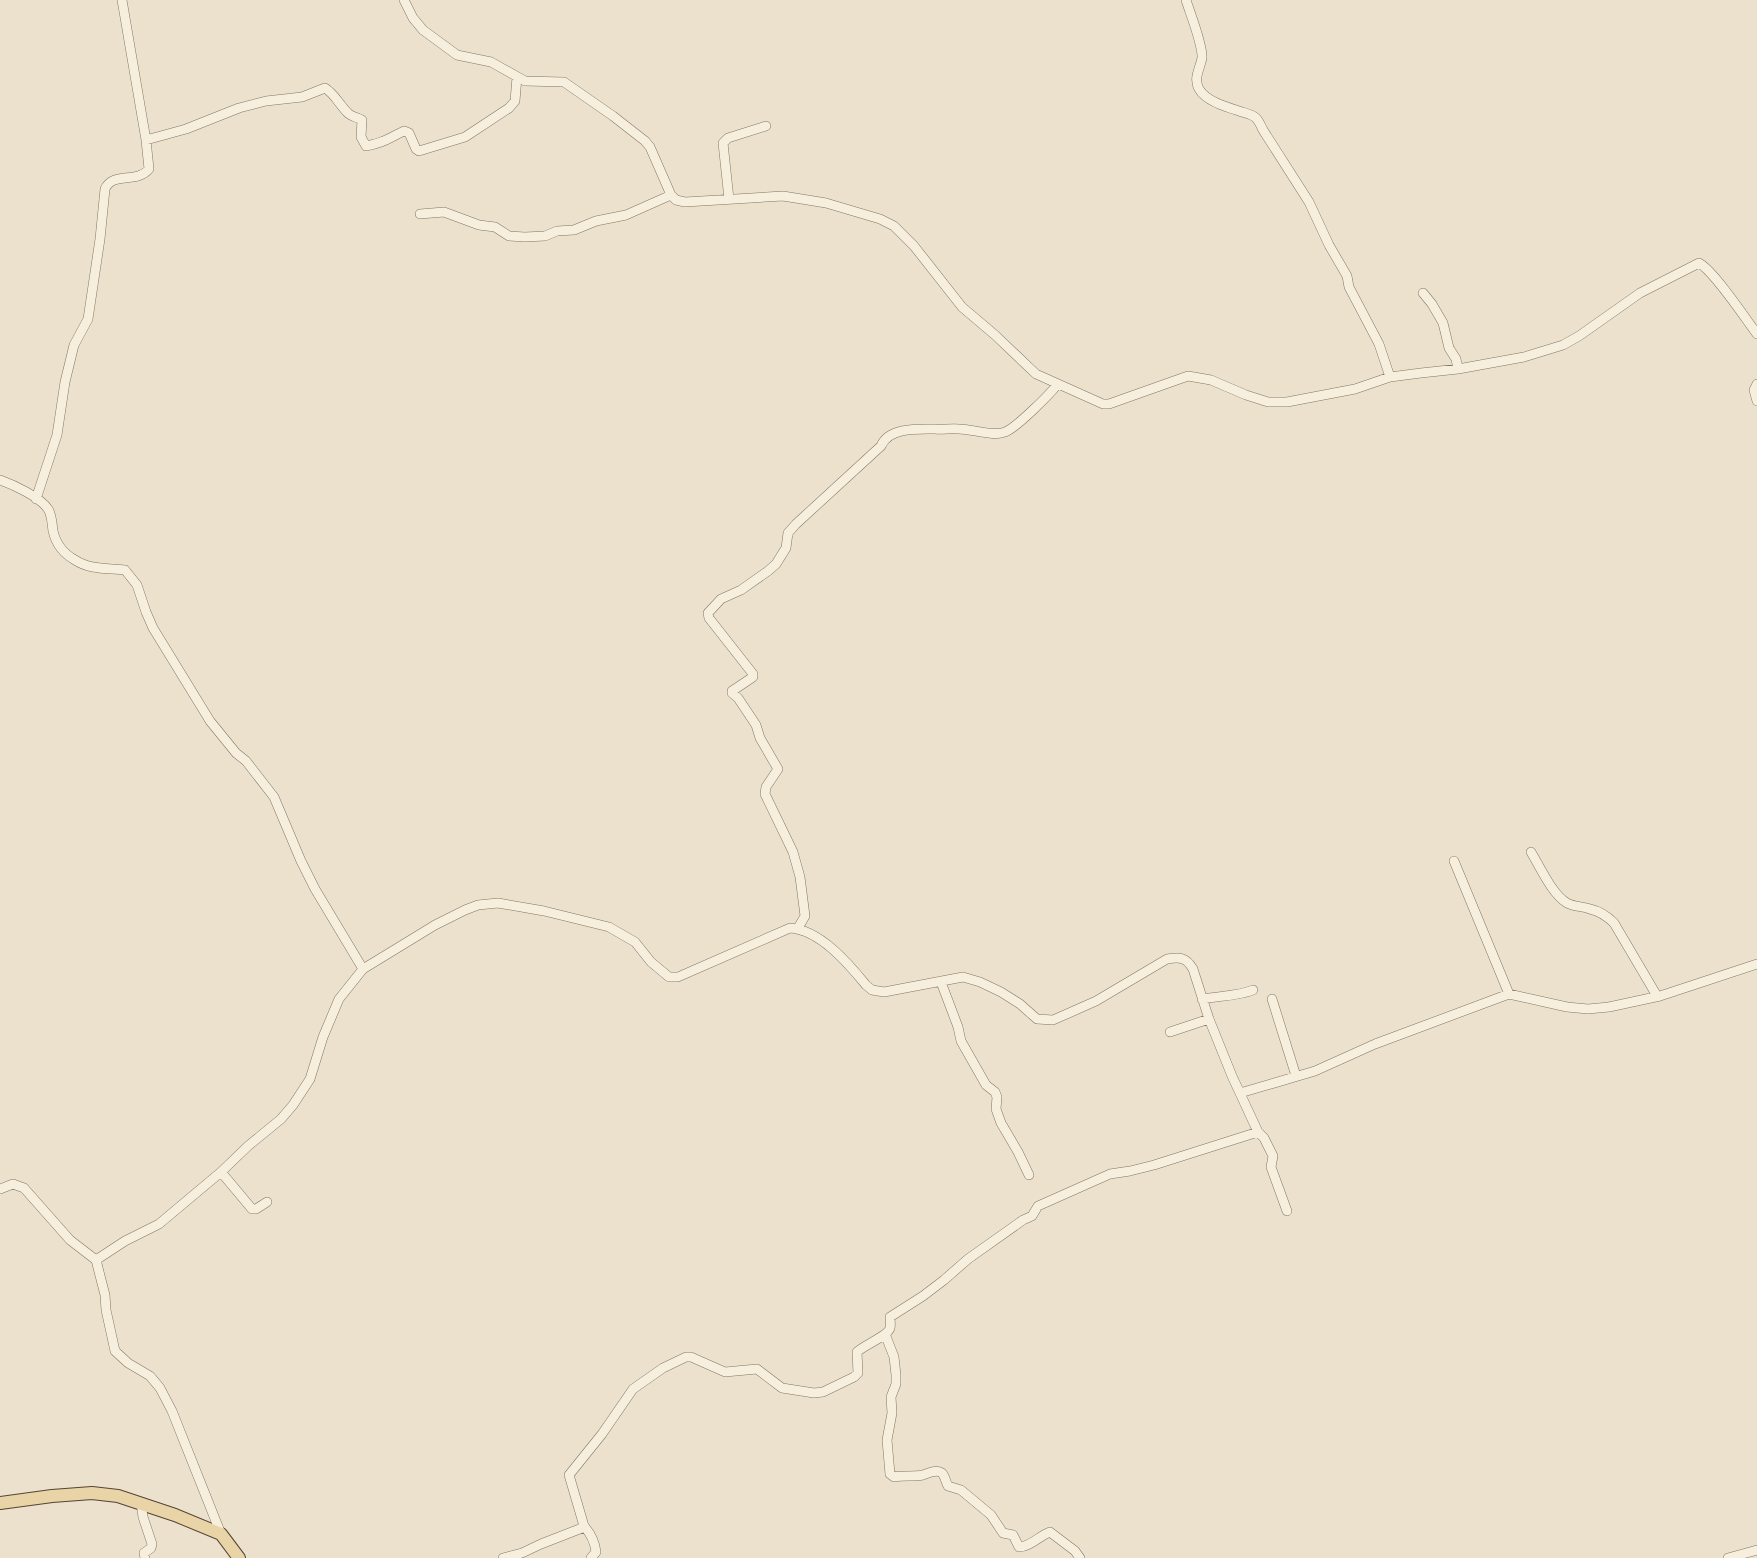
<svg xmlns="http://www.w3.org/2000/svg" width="1757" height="1558" viewBox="0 0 1757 1558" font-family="'IBM Plex Serif',serif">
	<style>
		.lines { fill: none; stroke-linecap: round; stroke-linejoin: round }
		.minor-casing { stroke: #867461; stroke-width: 10 }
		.major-casing { stroke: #554334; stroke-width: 14 }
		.minor { stroke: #f6efde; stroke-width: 9 }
		.major { stroke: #e9d4a8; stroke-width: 12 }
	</style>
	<rect width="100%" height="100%" fill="#ebe1cc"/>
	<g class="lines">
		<defs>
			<path id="minor" d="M 404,0 L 413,18 L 423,30 L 457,55 L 491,62 L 525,81 L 564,82 L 613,116 L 645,141 L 650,147 L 671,195 L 676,200 L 685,202 L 783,196 L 826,203 L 880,219 L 894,226 L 914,246 L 962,307 L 995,335 L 1036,374 L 1103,404 L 1109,404 L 1188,376 L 1211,380 L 1246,395 L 1268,402 L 1287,402 L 1355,389 L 1390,377 L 1421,373 L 1458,369 L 1524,357 L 1563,345 L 1579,336 L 1640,293 L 1699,263 C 1714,271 1745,318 1757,334
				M 1186,0 C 1190,13 1203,45 1202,58 C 1200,69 1193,78 1199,89 C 1206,101 1226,107 1239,111 C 1244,113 1252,114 1256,118 C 1259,121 1261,126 1263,130 L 1309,202 L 1329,245 L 1347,276 L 1349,287 L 1379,344 L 1390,377
				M 146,140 L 186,129 L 239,108 L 266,101 L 302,97 L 325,88 C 335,94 340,106 349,114 C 353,117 357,117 362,120 L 361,137 L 366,146 C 383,143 389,138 404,131 L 409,133 L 416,149 L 419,151 L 465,137 L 509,108 L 515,101 L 517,77
				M 729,199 L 723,143 L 728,138 L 766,126
				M 420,214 L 444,212 L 479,225 L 495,227 L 509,236 L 525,237 L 545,236 L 557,231 L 574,230 L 596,221 L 626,215 L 671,195
				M 1423,293 L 1432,304 L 1443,323 L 1449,348 L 1456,359 L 1458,369
				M 1757,384 L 1754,390 L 1757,401
				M 0,480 C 14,485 40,497 48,509 C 52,515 52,524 53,531 C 56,544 64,554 75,560 C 90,570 108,568 125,570 L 137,585 L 146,612 L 153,628 L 210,721 L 236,753 L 246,761 L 274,797 L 301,861 L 315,889 L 363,969
				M 36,499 L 57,435 L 65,382 L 74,345 L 88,319 L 100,239 L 105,189 C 113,171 137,184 149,169 L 146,140 L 122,0
				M 1531,852 C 1540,867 1552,894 1567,903 C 1574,907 1582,906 1590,909 C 1599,911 1607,916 1614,923 L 1657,996
				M 1454,861 L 1509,994
				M 798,928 L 805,916 L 800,877 L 793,852 L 765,794 L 766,787 L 778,769 L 760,738 L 756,725 L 738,698 L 732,693 L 732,691 L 753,677 L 753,674 L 709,618 L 708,613 L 721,599 L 741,590 L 768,571 L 776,564 L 786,548 L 788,533 L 796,524 L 881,446 C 889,427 918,429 935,429 C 943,430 951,428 959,429 C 972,429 994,437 1005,432 C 1016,428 1049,395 1057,385
				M 941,982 L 958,1027 L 961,1041 L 986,1085 L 995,1092 L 997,1097 L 996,1109 L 1001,1123 L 1018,1152 L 1029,1175
				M 1202,999 C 1218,996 1239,996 1253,990
				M 1272,999 L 1296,1076
				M 1170,1032 L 1209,1019
				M 1240,1093 L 1315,1071 L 1375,1044 L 1509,994 L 1567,1007 L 1588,1009 L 1609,1007 L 1660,996 L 1757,964
				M 1258,1132 L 1264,1138 L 1273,1156 L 1271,1167 L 1287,1211
				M 221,1172 L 252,1209 L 256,1209 L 267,1202
				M 0,1189 L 13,1184 L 24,1188 L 70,1240 L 96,1260
				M 885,1334 L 894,1357 L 896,1375 L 896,1384 L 891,1397 L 892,1413 L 887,1440 L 890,1474 L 894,1477 C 904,1475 913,1477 923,1475 C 928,1473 937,1469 942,1473 C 945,1476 946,1483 948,1486 L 961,1490 L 991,1515 L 1003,1533 L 1013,1535 L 1019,1547 C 1030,1547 1039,1536 1050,1532 L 1075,1551 L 1080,1558
				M 141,1503 L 143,1517 L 152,1544 L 151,1548 L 144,1553 L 145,1558
				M 584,1526 C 591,1534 595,1542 596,1552 L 591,1558
				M 221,1534 L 172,1411 L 160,1388 L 150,1376 L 128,1363 L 115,1351 L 106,1310 L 105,1295 L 96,1260 L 125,1241 L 159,1224 L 221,1172 L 248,1146 L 281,1119 L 293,1105 L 310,1079 L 323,1037 L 339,999 L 363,969 L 435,925 L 465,910 L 478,905 L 498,903 L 544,911 L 609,927 L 635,942 L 651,962 L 669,977 L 678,977 L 790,928 C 820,930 848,963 866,985 L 872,990 L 884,992 L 963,977 L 980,982 L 1001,992 L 1020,1004 L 1037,1019 L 1053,1020 L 1096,1001 L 1167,959 C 1180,957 1186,957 1193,969 L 1209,1019 L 1232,1076 L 1258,1132 L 1154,1165 L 1130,1171 L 1110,1174 L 1038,1206 L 1032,1216 L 1023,1220 L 968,1259 L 944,1280 L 923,1296 L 890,1317 C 890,1321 891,1324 890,1328 C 888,1336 864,1345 857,1352 L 858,1373 L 854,1377 L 823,1392 L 814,1393 L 782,1388 L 757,1369 L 725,1372 L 691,1357 L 686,1357 L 663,1368 L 633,1389 L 602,1434 L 569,1475 L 584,1526 L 582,1528 L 541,1544 L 522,1553 L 503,1558
				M 1728,1558 L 1757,1550"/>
			<path id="major" d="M 0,1503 L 52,1496 L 92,1493 L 118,1496 L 175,1515 L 221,1534 L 239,1558"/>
		</defs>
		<!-- minor casing -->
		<use href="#minor" class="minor-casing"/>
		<!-- major casing -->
		<use href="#major" class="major-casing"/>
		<!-- minor -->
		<use href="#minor" class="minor"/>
		<!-- major -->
		<use href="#major" class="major"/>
	</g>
</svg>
